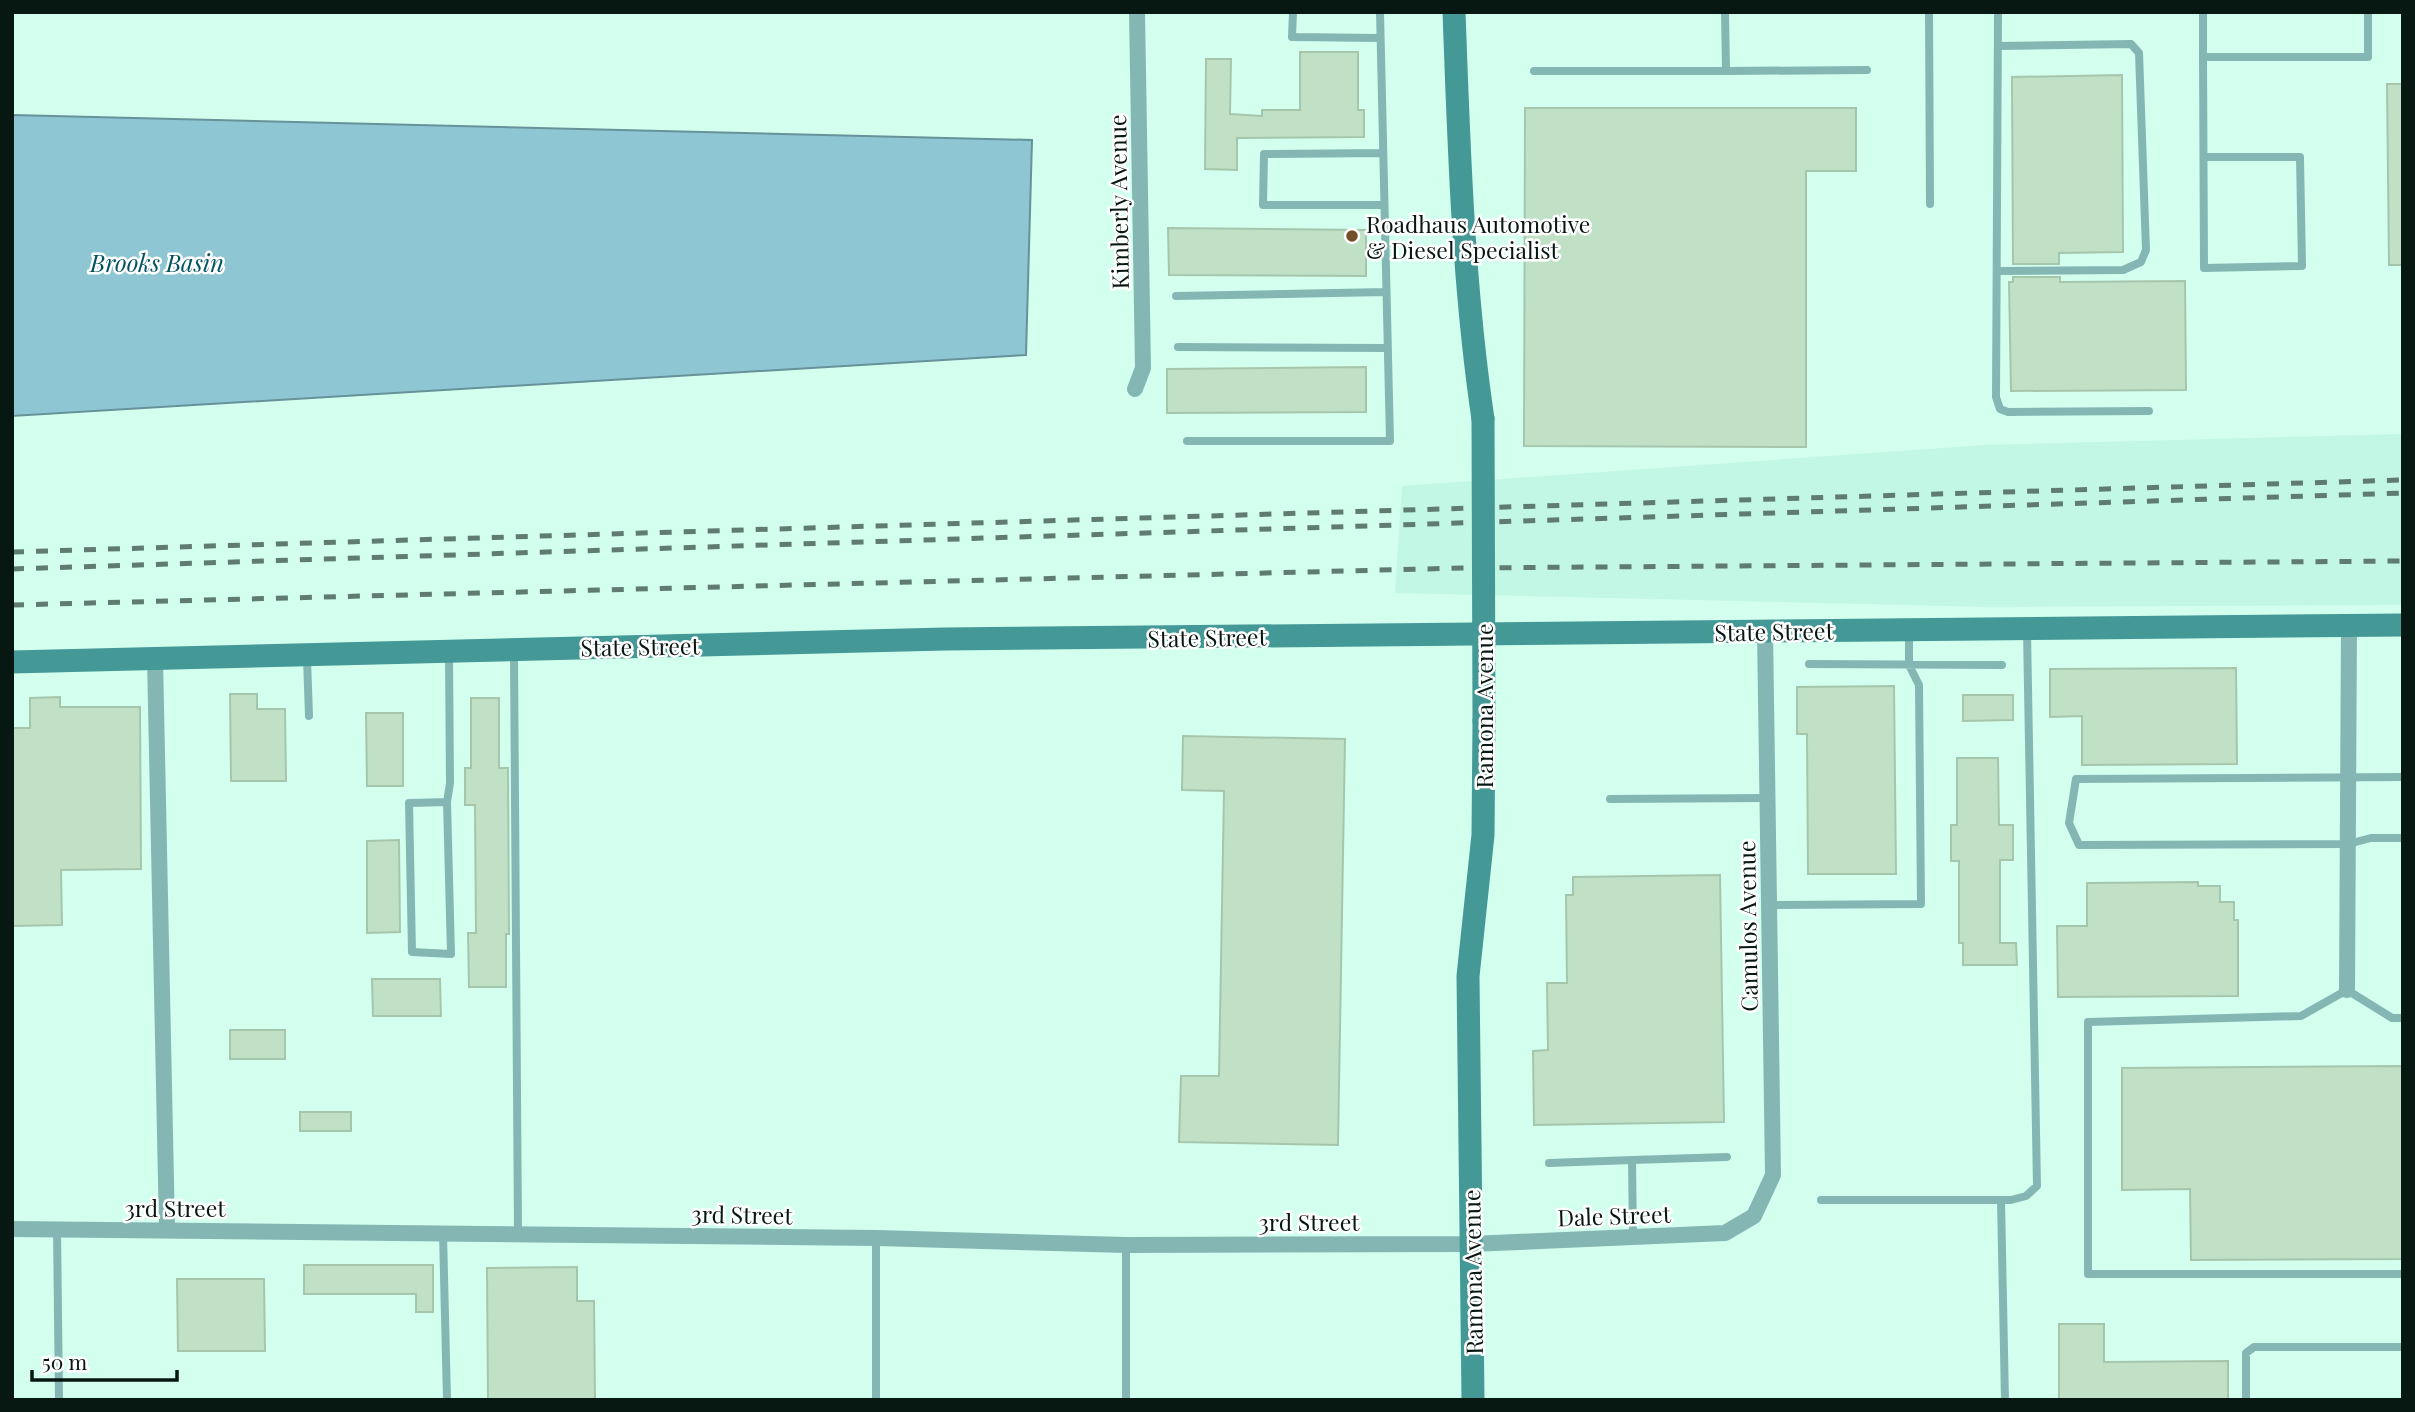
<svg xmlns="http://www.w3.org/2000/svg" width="2415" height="1412" viewBox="0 0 2415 1412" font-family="'Playfair Display',serif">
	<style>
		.built { fill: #c1f7e4 }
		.water { fill: #8fc6d3; stroke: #669299; stroke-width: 2 }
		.building { fill: #c1e1c7; stroke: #a6c6ac; stroke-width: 2 }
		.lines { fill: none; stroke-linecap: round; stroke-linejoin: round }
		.lane { stroke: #84b7b4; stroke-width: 8 }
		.street { stroke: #84b7b4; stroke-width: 16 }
		.secondary { stroke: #449996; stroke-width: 23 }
		.rail { stroke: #5f7b72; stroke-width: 5; stroke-dasharray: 12 12; stroke-linecap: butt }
		.secondary-bridge { stroke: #449996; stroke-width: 23 }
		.poi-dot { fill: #734f29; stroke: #fff; stroke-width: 2.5 }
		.labels { text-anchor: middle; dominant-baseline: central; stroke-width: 5; stroke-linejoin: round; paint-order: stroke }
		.street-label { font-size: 23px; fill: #071712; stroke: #fff }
		.poi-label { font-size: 23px; fill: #071712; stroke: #fff; text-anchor: start }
		.water-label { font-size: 24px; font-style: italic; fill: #005461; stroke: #fff }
	</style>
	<rect width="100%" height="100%" fill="#d3ffef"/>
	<!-- built -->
	<path class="built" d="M 2403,434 L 2403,605 L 1991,607 L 1395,593 L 1402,486 L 1986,445 Z"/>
	<!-- water -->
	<path class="water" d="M 12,115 L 1032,140 L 1026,355 L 12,416 Z"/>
	<!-- building -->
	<path class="building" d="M 1300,52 L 1358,52 L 1358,110 L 1364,110 L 1364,137 L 1237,138 L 1237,170 L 1205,169 L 1206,59 L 1231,59 L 1230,114 L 1262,116 L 1262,110 L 1300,110 Z
		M 2122,75 L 2123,252 L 2059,253 L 2059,264 L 2013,264 L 2012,77 Z
		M 2387,84 L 2403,84 L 2403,265 L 2389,265 Z
		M 1525,108 L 1856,108 L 1856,171 L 1806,171 L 1806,447 L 1524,446 Z
		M 1168,228 L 1366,230 L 1366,276 L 1169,275 Z
		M 2013,277 L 2060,277 L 2060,282 L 2185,281 L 2186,390 L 2011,391 L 2009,282 L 2013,282 Z
		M 1366,367 L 1366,412 L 1167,413 L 1167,369 Z
		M 2236,668 L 2237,764 L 2082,765 L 2082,716 L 2050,717 L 2050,669 Z
		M 1894,686 L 1896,874 L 1808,874 L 1807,734 L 1797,734 L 1797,687 Z
		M 230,694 L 257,694 L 257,709 L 285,709 L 286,781 L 231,781 Z
		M 1963,695 L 2013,695 L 2013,720 L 1963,721 Z
		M 60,697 L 60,707 L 140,707 L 141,869 L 61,870 L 62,925 L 12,926 L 12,728 L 30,728 L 30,698 Z
		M 471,698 L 499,698 L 499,768 L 508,768 L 509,934 L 506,934 L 506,987 L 469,987 L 468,933 L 476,933 L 475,805 L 465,805 L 465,768 L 471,768 Z
		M 366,713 L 403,713 L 403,786 L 367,786 Z
		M 1183,736 L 1345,739 L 1338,1145 L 1179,1142 L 1181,1076 L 1219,1076 L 1224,791 L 1182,790 Z
		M 1957,758 L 1998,758 L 1999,825 L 2013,825 L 2013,860 L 2000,860 L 2000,943 L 2016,943 L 2017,965 L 1963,965 L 1963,943 L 1959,943 L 1959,861 L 1951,861 L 1951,825 L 1957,825 Z
		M 399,840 L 400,932 L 367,933 L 367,841 Z
		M 1720,875 L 1724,1122 L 1534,1125 L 1533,1051 L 1548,1050 L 1547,983 L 1567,983 L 1566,895 L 1573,895 L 1573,877 Z
		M 2198,882 L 2198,886 L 2220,886 L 2220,902 L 2234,902 L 2234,920 L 2238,920 L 2238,996 L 2058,997 L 2057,926 L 2087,926 L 2087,883 Z
		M 372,979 L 440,979 L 441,1016 L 373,1016 Z
		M 230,1030 L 285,1030 L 285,1059 L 230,1059 Z
		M 2403,1066 L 2403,1259 L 2191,1260 L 2190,1189 L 2122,1190 L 2122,1068 Z
		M 300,1112 L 351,1112 L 351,1131 L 300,1131 Z
		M 304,1265 L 433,1265 L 433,1312 L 416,1312 L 416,1294 L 304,1294 Z
		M 577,1267 L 577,1301 L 594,1301 L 595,1400 L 488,1400 L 487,1268 Z
		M 177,1279 L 264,1279 L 265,1351 L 178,1351 Z
		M 2059,1324 L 2104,1324 L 2104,1362 L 2228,1361 L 2228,1400 L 2059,1400 Z"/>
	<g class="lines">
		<!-- lane -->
		<path class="lane" d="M 1293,12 L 1292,37 L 1380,38
			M 1725,12 L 1726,71 L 1867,70
			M 1929,12 L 1930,204
			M 1998,12 L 1996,397 L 2000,409 L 2008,412 L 2149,411
			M 2203,12 L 2203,57 L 2368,57 L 2368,12
			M 2203,57 L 2204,268 L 2302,266 L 2300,157 L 2204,157
			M 1534,71 L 1726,71
			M 1383,153 L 1264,154 L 1263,205 L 1384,205
			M 1997,271 L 2123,270 L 2141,262 L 2146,250 L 2139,53 L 2131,44 L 1998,46
			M 1176,296 L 1386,292
			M 1178,347 L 1387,348
			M 1187,441 L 1390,441 L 1380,12
			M 514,652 L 518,1234
			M 307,658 L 309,716
			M 1809,664 L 2002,665
			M 2403,777 L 2076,779 L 2069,823 L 2079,845 L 2348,844 L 2371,838 L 2403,838
			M 1610,799 L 1769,798
			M 447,802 L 409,803 L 412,952 L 451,954 L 447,802 L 450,783 L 449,654
			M 1770,905 L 1921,904 L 1919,685 L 1909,665 L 1909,633
			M 2403,1018 L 2392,1018 L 2347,990 L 2301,1016 L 2088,1022 L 2088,1274 L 2403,1274
			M 1549,1163 L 1632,1160
			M 1821,1200 L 2011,1200 L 2026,1196 L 2037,1186 L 2027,632
			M 2001,1200 L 2005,1400
			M 57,1229 L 59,1400
			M 443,1233 L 447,1400
			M 1633,1237 L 1632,1160 L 1727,1157
			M 876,1238 L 876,1400
			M 1126,1245 L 1126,1400
			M 2246,1400 L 2246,1353 L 2254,1347 L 2403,1347"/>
		<!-- street -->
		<path class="street" d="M 1135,389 L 1143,368 L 1137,12
			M 155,658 L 167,1229
			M 2347,990 L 2349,626
			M 12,1229 L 876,1238 L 1126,1245 L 1471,1244 L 1725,1233 L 1754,1216 L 1773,1175 L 1765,631"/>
		<!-- secondary -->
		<path class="secondary" d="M 1454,12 C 1459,148 1463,284 1483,419
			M 12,662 L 945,639 L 2403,625
			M 1473,1400 L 1468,976 L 1483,835 L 1484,721"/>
		<!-- rail -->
		<path class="rail" d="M 12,552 L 2403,480
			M 12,569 L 2403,493
			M 12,605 L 1462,568 L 2403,561"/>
		<!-- secondary-bridge -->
		<path class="secondary-bridge" d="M 1483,419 L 1484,721"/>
	</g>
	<!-- markers -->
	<circle class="poi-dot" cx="1352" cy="236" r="7"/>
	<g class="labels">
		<!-- street labels -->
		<g class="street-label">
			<text transform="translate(1118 202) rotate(-91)">Kimberly Avenue</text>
			<text transform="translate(1774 631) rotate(-1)">State Street</text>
			<text transform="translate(1207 637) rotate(-1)">State Street</text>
			<text transform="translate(640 646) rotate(-1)">State Street</text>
			<text transform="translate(1483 706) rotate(-90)">Ramona Avenue</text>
			<text transform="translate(1747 926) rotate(-91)">Camulos Avenue</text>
			<text x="175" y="1207">3rd Street</text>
			<text transform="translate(742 1214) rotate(1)">3rd Street</text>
			<text transform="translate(1614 1215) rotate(-2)">Dale Street</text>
			<text x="1309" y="1221">3rd Street</text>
			<text transform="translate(1472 1272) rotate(-91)">Ramona Avenue</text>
		</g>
		<!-- poi labels -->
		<g class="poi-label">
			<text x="1366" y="223">Roadhaus Automotive<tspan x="1366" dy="26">&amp; Diesel Specialist</tspan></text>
		</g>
		<!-- water labels -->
		<g class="water-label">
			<text x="157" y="262">Brooks Basin</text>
		</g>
	</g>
	<!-- border -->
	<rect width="2415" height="1412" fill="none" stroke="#071712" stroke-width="28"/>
	<!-- scale -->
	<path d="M32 1370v10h145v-10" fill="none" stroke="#071712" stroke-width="3.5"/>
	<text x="42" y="1370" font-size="21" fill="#071712" stroke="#ffffff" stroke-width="5" paint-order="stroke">50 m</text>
</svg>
